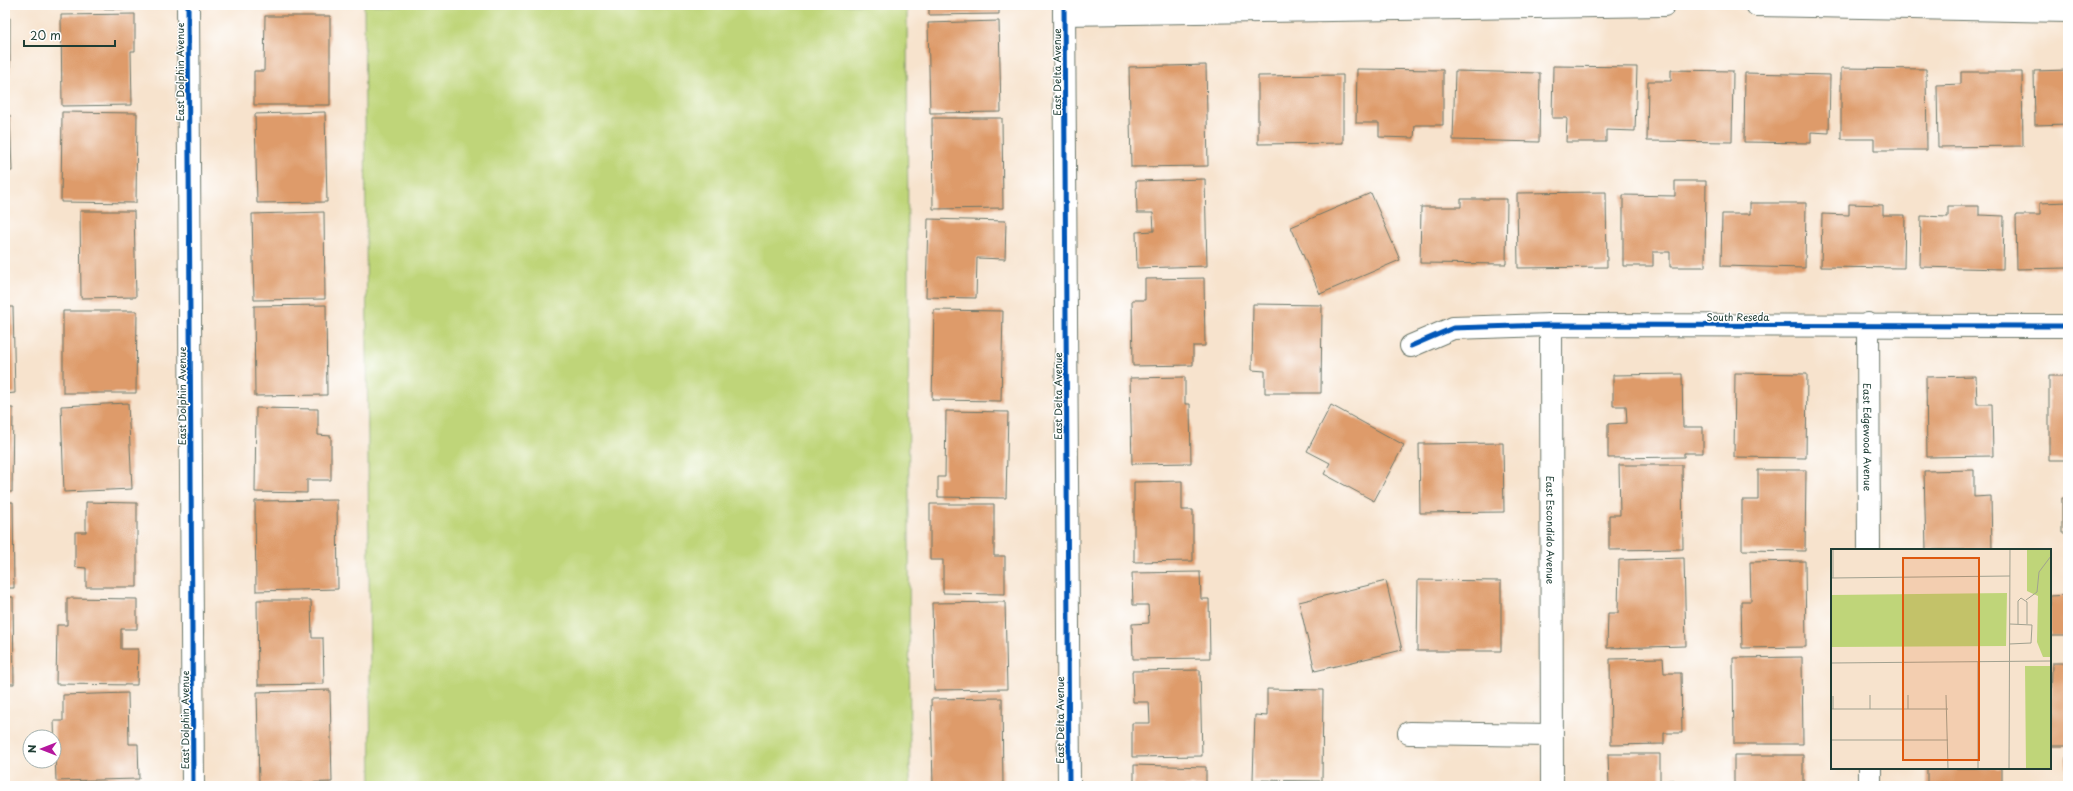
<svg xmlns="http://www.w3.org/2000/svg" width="2073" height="791" viewBox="0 0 2073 791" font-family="'Playpen Sans',sans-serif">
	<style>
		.green { fill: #bfd579; stroke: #6f8956 }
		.building { fill: #de9b6b }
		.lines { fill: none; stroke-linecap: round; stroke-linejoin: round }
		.minor-casing { stroke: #6b776a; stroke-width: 24 }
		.minor { stroke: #fff; stroke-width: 22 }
		.cycleway-casing { stroke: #fff; stroke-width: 8 }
		.cycleway { stroke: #0057b8; stroke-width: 5 }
		.labels { text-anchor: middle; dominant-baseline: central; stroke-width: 3; stroke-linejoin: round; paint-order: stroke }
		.street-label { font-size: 10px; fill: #1f3d34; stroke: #fff }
		.inset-road { fill: none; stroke: #a1a190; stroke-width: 1 }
		.view { fill: #de580e; fill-opacity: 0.15; stroke: #de580e; stroke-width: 2 }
		.inset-edge { fill: none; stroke: #1f3d34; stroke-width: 2 }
	</style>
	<rect width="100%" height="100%" fill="#fff"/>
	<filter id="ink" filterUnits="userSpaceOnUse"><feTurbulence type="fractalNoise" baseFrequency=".025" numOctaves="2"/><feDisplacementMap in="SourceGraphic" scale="8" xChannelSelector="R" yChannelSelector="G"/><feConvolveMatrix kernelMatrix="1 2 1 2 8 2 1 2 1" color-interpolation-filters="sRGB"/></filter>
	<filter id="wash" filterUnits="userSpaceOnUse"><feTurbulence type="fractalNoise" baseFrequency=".012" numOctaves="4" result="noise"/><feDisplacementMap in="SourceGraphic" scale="16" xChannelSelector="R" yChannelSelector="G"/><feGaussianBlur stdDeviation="0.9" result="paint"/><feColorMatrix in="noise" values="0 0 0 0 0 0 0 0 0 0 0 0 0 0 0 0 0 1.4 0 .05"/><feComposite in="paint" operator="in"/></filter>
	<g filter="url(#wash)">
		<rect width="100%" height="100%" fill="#f7e3cd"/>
		<!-- green -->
		<path class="green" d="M 364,5 L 907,5 L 910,786 L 371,786 Z"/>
		<g id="blocks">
			<!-- building -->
			<path class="building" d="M 64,5 L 132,5 L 132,9 L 64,8 Z
				M 929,5 L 999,5 L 999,14 L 929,15 Z
				M 135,14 L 135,51 L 131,51 L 132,105 L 62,106 L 61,15 Z
				M 265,16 L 330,16 L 330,105 L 254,105 L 254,71 L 264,71 Z
				M 5,18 L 10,18 L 10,74 L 5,74 Z
				M 999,21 L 1001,112 L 930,113 L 928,23 Z
				M 1206,65 L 1208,166 L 1131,167 L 1129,67 Z
				M 1553,66 L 1637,67 L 1635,131 L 1606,130 L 1606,142 L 1566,142 L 1567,118 L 1552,118 Z
				M 1841,68 L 1926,69 L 1927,150 L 1874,150 L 1874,139 L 1841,139 Z
				M 1357,69 L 1443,70 L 1443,125 L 1415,125 L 1414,138 L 1379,137 L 1379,123 L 1356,123 Z
				M 1671,70 L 1733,71 L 1732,142 L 1647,141 L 1648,81 L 1671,81 Z
				M 2068,70 L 2068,124 L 2035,125 L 2034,71 Z
				M 1455,71 L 1540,73 L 1539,142 L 1453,140 Z
				M 1961,72 L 2022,72 L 2023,146 L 1938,147 L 1937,85 L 1961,84 Z
				M 1745,73 L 1830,75 L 1829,133 L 1811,132 L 1811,143 L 1744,142 Z
				M 1343,75 L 1343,143 L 1258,144 L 1258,76 Z
				M 62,112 L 137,113 L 136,203 L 61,202 Z
				M 325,112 L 327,202 L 257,203 L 255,114 Z
				M 5,115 L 10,115 L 12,171 L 5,171 Z
				M 932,118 L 1002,118 L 1003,208 L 933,209 Z
				M 1205,179 L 1207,266 L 1137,268 L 1136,232 L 1154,231 L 1153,213 L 1137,213 L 1136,181 Z
				M 1675,181 L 1706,181 L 1705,267 L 1670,267 L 1670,252 L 1653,252 L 1653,266 L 1623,266 L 1623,195 L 1675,196 Z
				M 1606,192 L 1607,267 L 1518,268 L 1517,193 Z
				M 1371,193 L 1400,260 L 1320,294 L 1291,227 Z
				M 1461,199 L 1507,199 L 1506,264 L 1420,263 L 1421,207 L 1461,207 Z
				M 2068,202 L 2068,268 L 2017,269 L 2016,215 L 2040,215 L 2040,203 Z
				M 1750,203 L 1806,203 L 1805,268 L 1721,266 L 1722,214 L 1750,214 Z
				M 1849,204 L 1883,205 L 1883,215 L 1905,215 L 1904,268 L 1821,267 L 1822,214 L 1849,215 Z
				M 1948,206 L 1979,206 L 1979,215 L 2004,216 L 2003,269 L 1920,267 L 1921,216 L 1948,217 Z
				M 80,211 L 134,211 L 136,297 L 81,298 Z
				M 324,212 L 325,299 L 254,300 L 252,214 Z
				M 928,219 L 1006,221 L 1005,259 L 977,258 L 976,298 L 926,297 Z
				M 1204,278 L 1205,346 L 1193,346 L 1193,365 L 1133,366 L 1132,300 L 1145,300 L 1145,279 Z
				M 1253,304 L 1322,305 L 1321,393 L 1265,393 L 1265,371 L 1252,370 Z
				M 326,305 L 327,395 L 255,396 L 254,306 Z
				M 5,307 L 13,307 L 15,393 L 5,394 Z
				M 934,310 L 1003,311 L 1001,401 L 932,400 Z
				M 63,311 L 137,311 L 136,393 L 63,393 Z
				M 1735,373 L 1807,374 L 1806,458 L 1734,457 Z
				M 1682,374 L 1683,427 L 1703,427 L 1703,453 L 1684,453 L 1684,457 L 1608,458 L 1608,424 L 1627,423 L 1626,406 L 1613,406 L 1613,375 Z
				M 1976,376 L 1977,404 L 1992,404 L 1993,456 L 1927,457 L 1926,377 Z
				M 2049,376 L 2068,376 L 2068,460 L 2049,460 Z
				M 1185,377 L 1185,404 L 1190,404 L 1191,463 L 1132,464 L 1130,378 Z
				M 128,403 L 132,489 L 64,492 L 61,406 Z
				M 1331,405 L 1404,445 L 1374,501 L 1324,474 L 1330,463 L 1307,451 Z
				M 5,408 L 13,408 L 12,492 L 5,492 Z
				M 256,408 L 318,409 L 318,435 L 331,436 L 331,480 L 307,480 L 307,493 L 255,492 Z
				M 946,411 L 1008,412 L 1006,498 L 938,497 L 938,477 L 945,477 Z
				M 1503,443 L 1504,512 L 1420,513 L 1419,444 Z
				M 1619,465 L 1682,465 L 1683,549 L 1609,550 L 1609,515 L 1620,515 Z
				M 1758,470 L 1806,470 L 1805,551 L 1742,550 L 1742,500 L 1758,500 Z
				M 1974,470 L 1974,497 L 1991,496 L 1992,550 L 1926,550 L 1924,471 Z
				M 1182,481 L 1182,510 L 1193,510 L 1193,561 L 1134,562 L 1134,482 Z
				M 2062,498 L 2068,498 L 2068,533 L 2062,533 Z
				M 337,500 L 338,589 L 256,591 L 255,501 Z
				M 5,502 L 13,502 L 14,588 L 5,588 Z
				M 86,502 L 137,503 L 137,587 L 86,587 L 86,568 L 75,567 L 75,532 L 86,532 Z
				M 930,504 L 994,504 L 994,556 L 1005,556 L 1005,594 L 943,593 L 943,560 L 930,560 Z
				M 1684,558 L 1686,646 L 1607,648 L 1608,613 L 1618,613 L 1619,560 Z
				M 1805,561 L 1806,647 L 1742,648 L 1741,601 L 1751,601 L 1750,562 Z
				M 1200,572 L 1201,599 L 1209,599 L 1210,658 L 1133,659 L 1132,624 L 1149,623 L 1148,605 L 1133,605 L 1132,573 Z
				M 1418,580 L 1501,581 L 1501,651 L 1417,651 Z
				M 1386,581 L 1402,650 L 1315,671 L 1299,602 Z
				M 2068,595 L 2068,636 L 2050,636 L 2050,596 Z
				M 5,597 L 13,597 L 14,684 L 5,684 Z
				M 67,598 L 137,599 L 137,629 L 121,629 L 121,649 L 138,649 L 137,685 L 56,684 L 57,625 L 67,625 Z
				M 257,600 L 311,600 L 312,638 L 323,638 L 324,684 L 258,685 Z
				M 1005,602 L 1007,689 L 934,690 L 932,603 Z
				M 1802,657 L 1803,744 L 1734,744 L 1733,658 Z
				M 1663,658 L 1664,673 L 1681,673 L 1682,733 L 1664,733 L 1664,744 L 1611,745 L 1610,659 Z
				M 2052,663 L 2068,663 L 2068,746 L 2050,746 Z
				M 1200,670 L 1202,756 L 1132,757 L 1132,723 L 1150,723 L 1149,702 L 1133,702 L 1132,671 Z
				M 1267,689 L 1323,690 L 1322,781 L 1253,780 L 1255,715 L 1267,716 Z
				M 330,690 L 332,782 L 259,784 L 257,692 Z
				M 128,693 L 129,744 L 138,744 L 139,779 L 56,781 L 54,721 L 63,721 L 63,695 Z
				M 1002,698 L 1003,786 L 933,786 L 931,699 Z
				M 1608,754 L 1660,754 L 1660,781 L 1673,780 L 1673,786 L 1609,786 Z
				M 1734,755 L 1803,755 L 1803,786 L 1734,786 Z
				M 2066,757 L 2068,757 L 2068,776 L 2067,776 Z
				M 1134,765 L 1206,767 L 1206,786 L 1134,786 Z
				M 1927,768 L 2002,768 L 2002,786 L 1927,786 Z"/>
		</g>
	</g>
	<g filter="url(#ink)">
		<use href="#blocks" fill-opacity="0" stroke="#6b776a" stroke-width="1"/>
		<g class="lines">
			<defs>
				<g id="minor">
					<path d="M 188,5 L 193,786"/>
					<path d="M 1064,5 L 1069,786"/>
					<path d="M 1757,5 L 2068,11"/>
					<path d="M 1064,14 L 1664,5"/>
					<path id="s1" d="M 1868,324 L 1869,550"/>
					<path id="s2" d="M 1551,325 L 1552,786"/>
					<path d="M 1411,346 L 1453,328 L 1551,325 L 2068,326"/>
					<path d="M 1409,733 L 1551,735"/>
					<path d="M 1870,768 L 1870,786"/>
				</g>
			</defs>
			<!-- minor casing -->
			<use href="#minor" class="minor-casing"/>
			<!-- minor -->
			<use href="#minor" class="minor"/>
			<defs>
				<path id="cycleway" d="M 188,5 L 193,786
					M 1064,5 L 1069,786
					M 1411,346 L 1453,328 L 1551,325 L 2068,326"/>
			</defs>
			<!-- cycleway casing -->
			<use href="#cycleway" class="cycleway-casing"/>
			<!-- cycleway -->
			<use href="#cycleway" class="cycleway"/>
		</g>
	</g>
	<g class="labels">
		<!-- street labels -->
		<g class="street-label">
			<text transform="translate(179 72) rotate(-90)">East Dolphin Avenue</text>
			<text transform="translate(1056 72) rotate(-90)">East Delta Avenue</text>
			<text x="1738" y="316">South Reseda</text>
			<text transform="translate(181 396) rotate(-90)">East Dolphin Avenue</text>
			<text transform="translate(1057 396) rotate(-90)">East Delta Avenue</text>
			<text stroke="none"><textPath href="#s1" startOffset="113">East Edgewood Avenue</textPath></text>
			<text stroke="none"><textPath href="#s2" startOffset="205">East Escondido Avenue</textPath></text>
			<text transform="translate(184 720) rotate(-90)">East Dolphin Avenue</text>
			<text transform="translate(1059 720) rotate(-90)">East Delta Avenue</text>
		</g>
	</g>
	<!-- overview -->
	<g transform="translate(1831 549)">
		<rect width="220" height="220" fill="#f7e3cd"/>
		<path d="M 196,0 L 220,0 L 220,108 L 212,108 L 206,93 L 207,47 L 196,42 ZM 176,44 L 175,97 L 0,98 L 0,46 ZM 194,117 L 220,117 L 220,220 L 195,220 Z" fill="#bfd579"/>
		<path class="inset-road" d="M 2,0 L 2,29M 0,29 L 179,27M 195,51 L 206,43 L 208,23 L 220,7M 187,75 L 187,52 L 190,49 L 196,53 L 196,75M 178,95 L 200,94 L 201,76 L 179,75M 147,113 L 147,220M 0,114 L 220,112M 39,146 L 39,160M 115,146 L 117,220M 0,160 L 117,160M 2,160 L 2,147M 77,160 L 77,146M 0,191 L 117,191M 178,220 L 179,0"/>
		<path class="view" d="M 72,9 L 148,9 L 148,211 L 72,211 Z"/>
		<rect width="220" height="220" class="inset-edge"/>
	</g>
	<!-- margin -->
	<rect width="2073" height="791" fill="none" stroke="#fff" stroke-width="20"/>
	<!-- north arrow -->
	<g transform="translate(42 749) rotate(270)"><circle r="19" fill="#ffffff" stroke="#a5b1ae"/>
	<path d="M0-3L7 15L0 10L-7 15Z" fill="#b5179e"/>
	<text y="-6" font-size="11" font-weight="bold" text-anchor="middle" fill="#1f3d34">N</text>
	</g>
	<!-- scale -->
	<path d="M24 40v6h91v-6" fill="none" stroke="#1f3d34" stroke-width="2"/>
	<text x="30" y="40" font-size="12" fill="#1f3d34" stroke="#ffffff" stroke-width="3" paint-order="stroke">20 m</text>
</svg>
